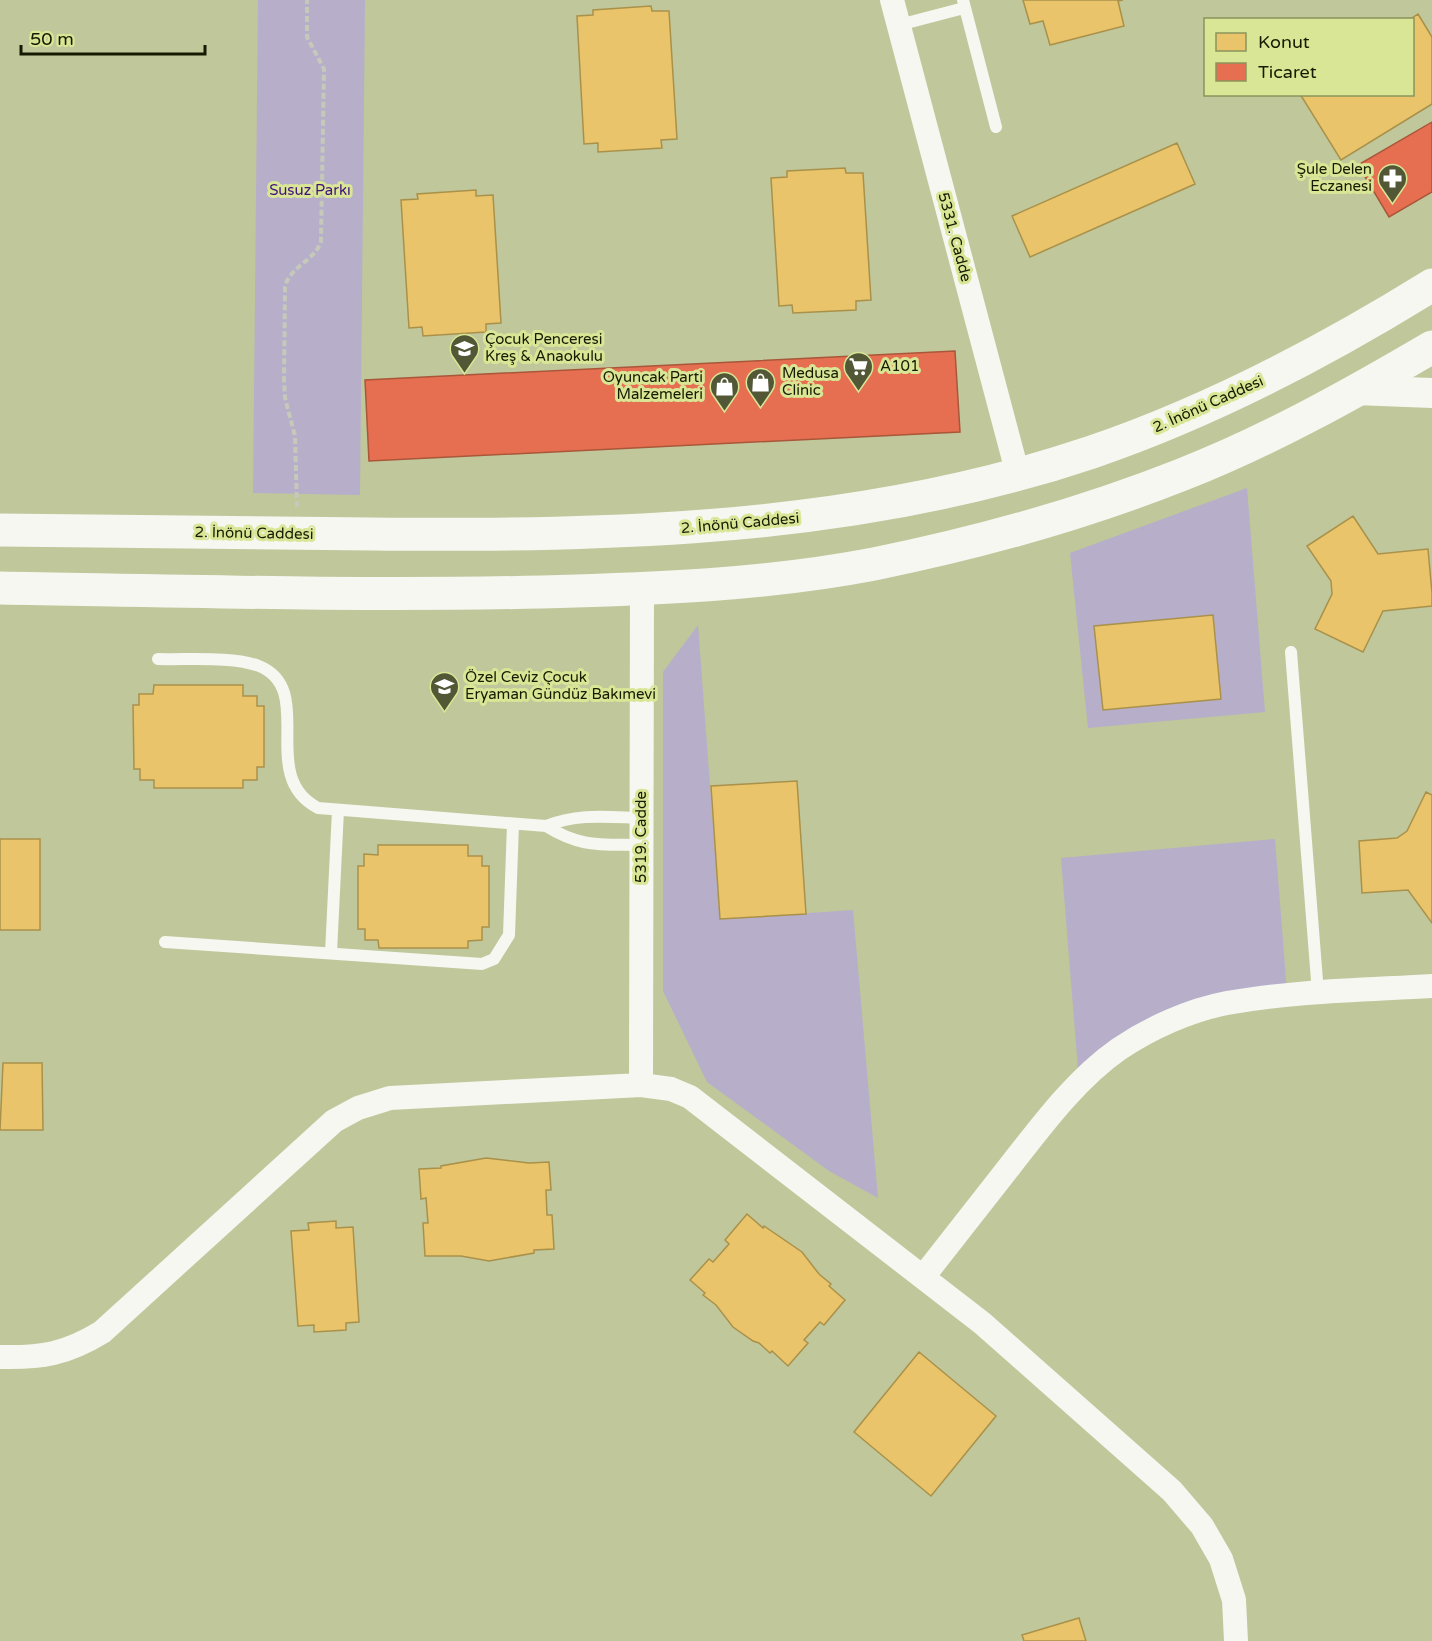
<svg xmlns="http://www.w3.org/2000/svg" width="1432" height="1641" viewBox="0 0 1432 1641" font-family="'Varela Round',sans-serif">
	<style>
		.green { fill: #b7aeca }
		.homes { fill: #e9c46a; stroke: #aa914a; stroke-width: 1.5 }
		.shops { fill: #e76f51; stroke: #a95639; stroke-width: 1.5 }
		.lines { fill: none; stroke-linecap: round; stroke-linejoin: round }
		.path { stroke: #c6c9ba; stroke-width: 4; stroke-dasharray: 6 3; stroke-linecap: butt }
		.service { stroke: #f5f7f0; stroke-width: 12 }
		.minor { stroke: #f5f7f0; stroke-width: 24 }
		.tertiary { stroke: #f5f7f0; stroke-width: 30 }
		.secondary { stroke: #f5f7f0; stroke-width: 33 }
		.labels { text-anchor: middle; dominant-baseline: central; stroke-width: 6; stroke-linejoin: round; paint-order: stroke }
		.poi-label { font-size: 15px; fill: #171a00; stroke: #d9e696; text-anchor: start }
		.park-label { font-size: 15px; fill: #41117d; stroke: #d9e696 }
		.street-label { font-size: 15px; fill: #171a00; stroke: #d9e696 }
	</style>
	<rect width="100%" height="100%" fill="#bfc79b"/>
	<!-- green -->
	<path class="green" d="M 258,0 L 365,0 L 360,495 L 253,493 Z
		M 1247,488 L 1265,712 L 1088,728 L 1070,553 Z
		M 698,625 L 720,919 L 853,910 L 878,1198 L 829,1171 L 707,1082 L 663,991 L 663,672 Z
		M 1275,839 L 1287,992 L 1223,999 L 1078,1069 L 1061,858 Z"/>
	<!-- homes -->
	<path class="homes" d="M 1023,0 L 1123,0 L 1118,1 L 1124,26 L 1050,45 L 1043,21 L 1030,24 Z
		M 651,6 L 652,11 L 669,11 L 677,139 L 661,140 L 662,148 L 598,152 L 598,143 L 584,144 L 577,16 L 593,15 L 593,10 Z
		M 1418,14 L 1432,37 L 1432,104 L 1341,160 L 1300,94 L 1412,94 L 1412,20 L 1409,20 Z
		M 1177,143 L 1195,184 L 1030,257 L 1012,216 Z
		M 845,168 L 846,173 L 863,173 L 871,300 L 856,301 L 856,310 L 793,313 L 792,305 L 779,306 L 771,178 L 787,177 L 787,171 Z
		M 476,190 L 476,196 L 493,195 L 501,323 L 486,324 L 486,332 L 423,336 L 422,327 L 409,328 L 401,200 L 418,199 L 417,194 Z
		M 1353,516 L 1378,554 L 1428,549 L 1432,593 L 1432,606 L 1383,611 L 1363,652 L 1315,629 L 1332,594 L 1331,581 L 1307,546 Z
		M 1213,615 L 1221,699 L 1103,710 L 1094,626 Z
		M 154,685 L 243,685 L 243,696 L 257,696 L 257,706 L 264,706 L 264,767 L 257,767 L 257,780 L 243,780 L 243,788 L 154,788 L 154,780 L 140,780 L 140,769 L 134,769 L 133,705 L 139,705 L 139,694 L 153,694 Z
		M 797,781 L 806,914 L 720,919 L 711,786 Z
		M 1426,792 L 1432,795 L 1432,923 L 1408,890 L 1362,893 L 1359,841 L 1397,838 L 1407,831 Z
		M 0,839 L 40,839 L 40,930 L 0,930 Z
		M 378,845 L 468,845 L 468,856 L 482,856 L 482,866 L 489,866 L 489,927 L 482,927 L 482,940 L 468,941 L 468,948 L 379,948 L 378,940 L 365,940 L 365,929 L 358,929 L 358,866 L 364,866 L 364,854 L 378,855 Z
		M 3,1063 L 42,1063 L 43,1130 L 0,1130 Z
		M 486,1158 L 529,1163 L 549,1162 L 551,1190 L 546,1190 L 547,1215 L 552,1215 L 554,1249 L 534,1250 L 534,1253 L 489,1261 L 461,1256 L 425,1256 L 423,1223 L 428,1223 L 426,1198 L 421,1199 L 419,1169 L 441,1168 L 441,1166 Z
		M 747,1214 L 763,1228 L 764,1226 L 802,1252 L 819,1274 L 831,1284 L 829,1286 L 845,1300 L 824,1325 L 820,1322 L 804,1340 L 808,1343 L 788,1366 L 772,1351 L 770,1353 L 759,1343 L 753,1341 L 733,1327 L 716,1305 L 703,1295 L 705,1293 L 690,1280 L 709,1259 L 713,1262 L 729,1244 L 725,1240 Z
		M 336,1221 L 336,1228 L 353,1227 L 359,1322 L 346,1323 L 346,1330 L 314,1332 L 314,1325 L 298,1326 L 291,1231 L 309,1230 L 308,1223 Z
		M 919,1352 L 996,1416 L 931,1496 L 854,1432 Z
		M 1079,1618 L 1086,1641 L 1024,1641 L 1022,1635 Z"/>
	<!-- shops -->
	<path class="shops" d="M 1432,122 L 1432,192 L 1389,217 L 1358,165 Z
		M 955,351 L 960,432 L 369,461 L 365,380 Z"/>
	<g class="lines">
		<!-- path -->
		<path class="path" d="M 297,507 L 295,436 L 285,398 L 284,380 L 285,287 C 289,267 316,260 321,241 L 324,69 L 307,37 L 307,0"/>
		<!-- service -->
		<path class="service" d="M 963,0 L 996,127
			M 899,25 L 964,8
			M 1291,652 L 1318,993
			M 158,659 C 187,660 233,656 259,666 C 318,690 256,776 318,808 L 546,826
			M 641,845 C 601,844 581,848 546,826 C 578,813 607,817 641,818
			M 165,942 L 482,964 L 494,959 L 509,935 L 513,824
			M 331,953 L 338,810"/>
		<!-- minor -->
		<path class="minor" d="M 892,0 L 1018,475
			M 641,1085 L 642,589
			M 923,1277 C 952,1240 981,1203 1010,1166 C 1042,1125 1076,1079 1119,1049 C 1150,1028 1190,1010 1227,1003 C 1294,991 1364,990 1432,986
			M 0,1357 C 42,1358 66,1354 102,1332 L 334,1121 L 358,1108 L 390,1098 L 641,1085 L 671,1089 L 690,1097 L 982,1323 L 1172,1491 L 1202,1526 L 1221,1559 L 1234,1600 L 1236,1641"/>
		<!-- tertiary -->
		<path class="tertiary" d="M 1355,390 L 1432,393"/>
		<!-- secondary -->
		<path class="secondary" d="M 0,530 C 124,531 248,533 372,534 C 616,536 858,531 1092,452 C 1212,411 1324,352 1432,285
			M 0,588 C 181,591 361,596 542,592 C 653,589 765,585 874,564 C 978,543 1082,514 1181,475 C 1268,441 1352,394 1432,347"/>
	</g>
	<!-- icons -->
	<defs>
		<symbol id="pharmacy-pin" viewBox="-11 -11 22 30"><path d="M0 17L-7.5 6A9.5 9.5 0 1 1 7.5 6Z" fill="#525736" stroke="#d9e696"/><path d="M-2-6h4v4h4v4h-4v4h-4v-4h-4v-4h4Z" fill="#fff"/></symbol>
		<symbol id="school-pin" viewBox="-11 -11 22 30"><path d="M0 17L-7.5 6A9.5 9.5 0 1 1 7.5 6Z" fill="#525736" stroke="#d9e696"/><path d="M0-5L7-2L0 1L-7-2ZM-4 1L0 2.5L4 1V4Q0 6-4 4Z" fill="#fff"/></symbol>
		<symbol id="supermarket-pin" viewBox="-11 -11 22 30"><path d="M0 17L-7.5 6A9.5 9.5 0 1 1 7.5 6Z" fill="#525736" stroke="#d9e696"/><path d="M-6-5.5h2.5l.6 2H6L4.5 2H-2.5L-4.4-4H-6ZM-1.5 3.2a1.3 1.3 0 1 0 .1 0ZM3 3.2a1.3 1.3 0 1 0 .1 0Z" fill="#fff"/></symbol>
		<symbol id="shop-pin" viewBox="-11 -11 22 30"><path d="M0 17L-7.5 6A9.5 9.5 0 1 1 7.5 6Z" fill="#525736" stroke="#d9e696"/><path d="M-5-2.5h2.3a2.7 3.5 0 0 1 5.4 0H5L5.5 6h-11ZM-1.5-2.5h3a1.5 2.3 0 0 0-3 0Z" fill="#fff"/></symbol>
	</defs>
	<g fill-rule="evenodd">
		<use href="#pharmacy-pin" x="1376" y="162" width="33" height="45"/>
		<use href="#school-pin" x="448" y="332" width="33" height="45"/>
		<use href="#supermarket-pin" x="842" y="350" width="33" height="45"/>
		<use href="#shop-pin" x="744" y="366" width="33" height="45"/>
		<use href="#shop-pin" x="708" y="370" width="33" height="45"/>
		<use href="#school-pin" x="428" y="670" width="33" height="45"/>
	</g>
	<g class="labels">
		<!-- poi labels -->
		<g class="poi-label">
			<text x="1372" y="169" text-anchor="end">Şule Delen<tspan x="1372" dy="17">Eczanesi</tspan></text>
			<text x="485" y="339">Çocuk Penceresi<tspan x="485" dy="17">Kreş &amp; Anaokulu</tspan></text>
			<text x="880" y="366">A101</text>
			<text x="782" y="373">Medusa<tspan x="782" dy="17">Clinic</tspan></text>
			<text x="703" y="377" text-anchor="end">Oyuncak Parti<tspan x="703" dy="17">Malzemeleri</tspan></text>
			<text x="465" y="677">Özel Ceviz Çocuk<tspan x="465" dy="17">Eryaman Gündüz Bakımevi</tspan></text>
		</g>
		<!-- park labels -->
		<g class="park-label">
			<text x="310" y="190">Susuz Parkı</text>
		</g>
		<!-- street labels -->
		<g class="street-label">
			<text transform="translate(955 237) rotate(75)">5331. Cadde</text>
			<text transform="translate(1208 404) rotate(-24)">2. İnönü Caddesi</text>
			<text transform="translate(740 523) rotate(-5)">2. İnönü Caddesi</text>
			<text transform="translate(254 533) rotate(1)">2. İnönü Caddesi</text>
			<text transform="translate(641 837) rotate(-90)">5319. Cadde</text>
		</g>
	</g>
	<!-- legend -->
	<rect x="1204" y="18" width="210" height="78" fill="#d9e696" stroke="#8b945a" stroke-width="1.5"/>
	<rect x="1216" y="33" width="30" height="18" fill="#e9c46a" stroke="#8b945a" stroke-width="1.5"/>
	<text x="1258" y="48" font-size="18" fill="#171a00">Konut</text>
	<rect x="1216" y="63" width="30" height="18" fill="#e76f51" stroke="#8b945a" stroke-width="1.5"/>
	<text x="1258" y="78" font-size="18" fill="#171a00">Ticaret</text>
	<!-- scale -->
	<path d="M21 45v9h184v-9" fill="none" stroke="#171a00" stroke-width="3"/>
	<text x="30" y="45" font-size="18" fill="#171a00" stroke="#d9e696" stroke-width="4.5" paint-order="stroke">50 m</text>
</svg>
